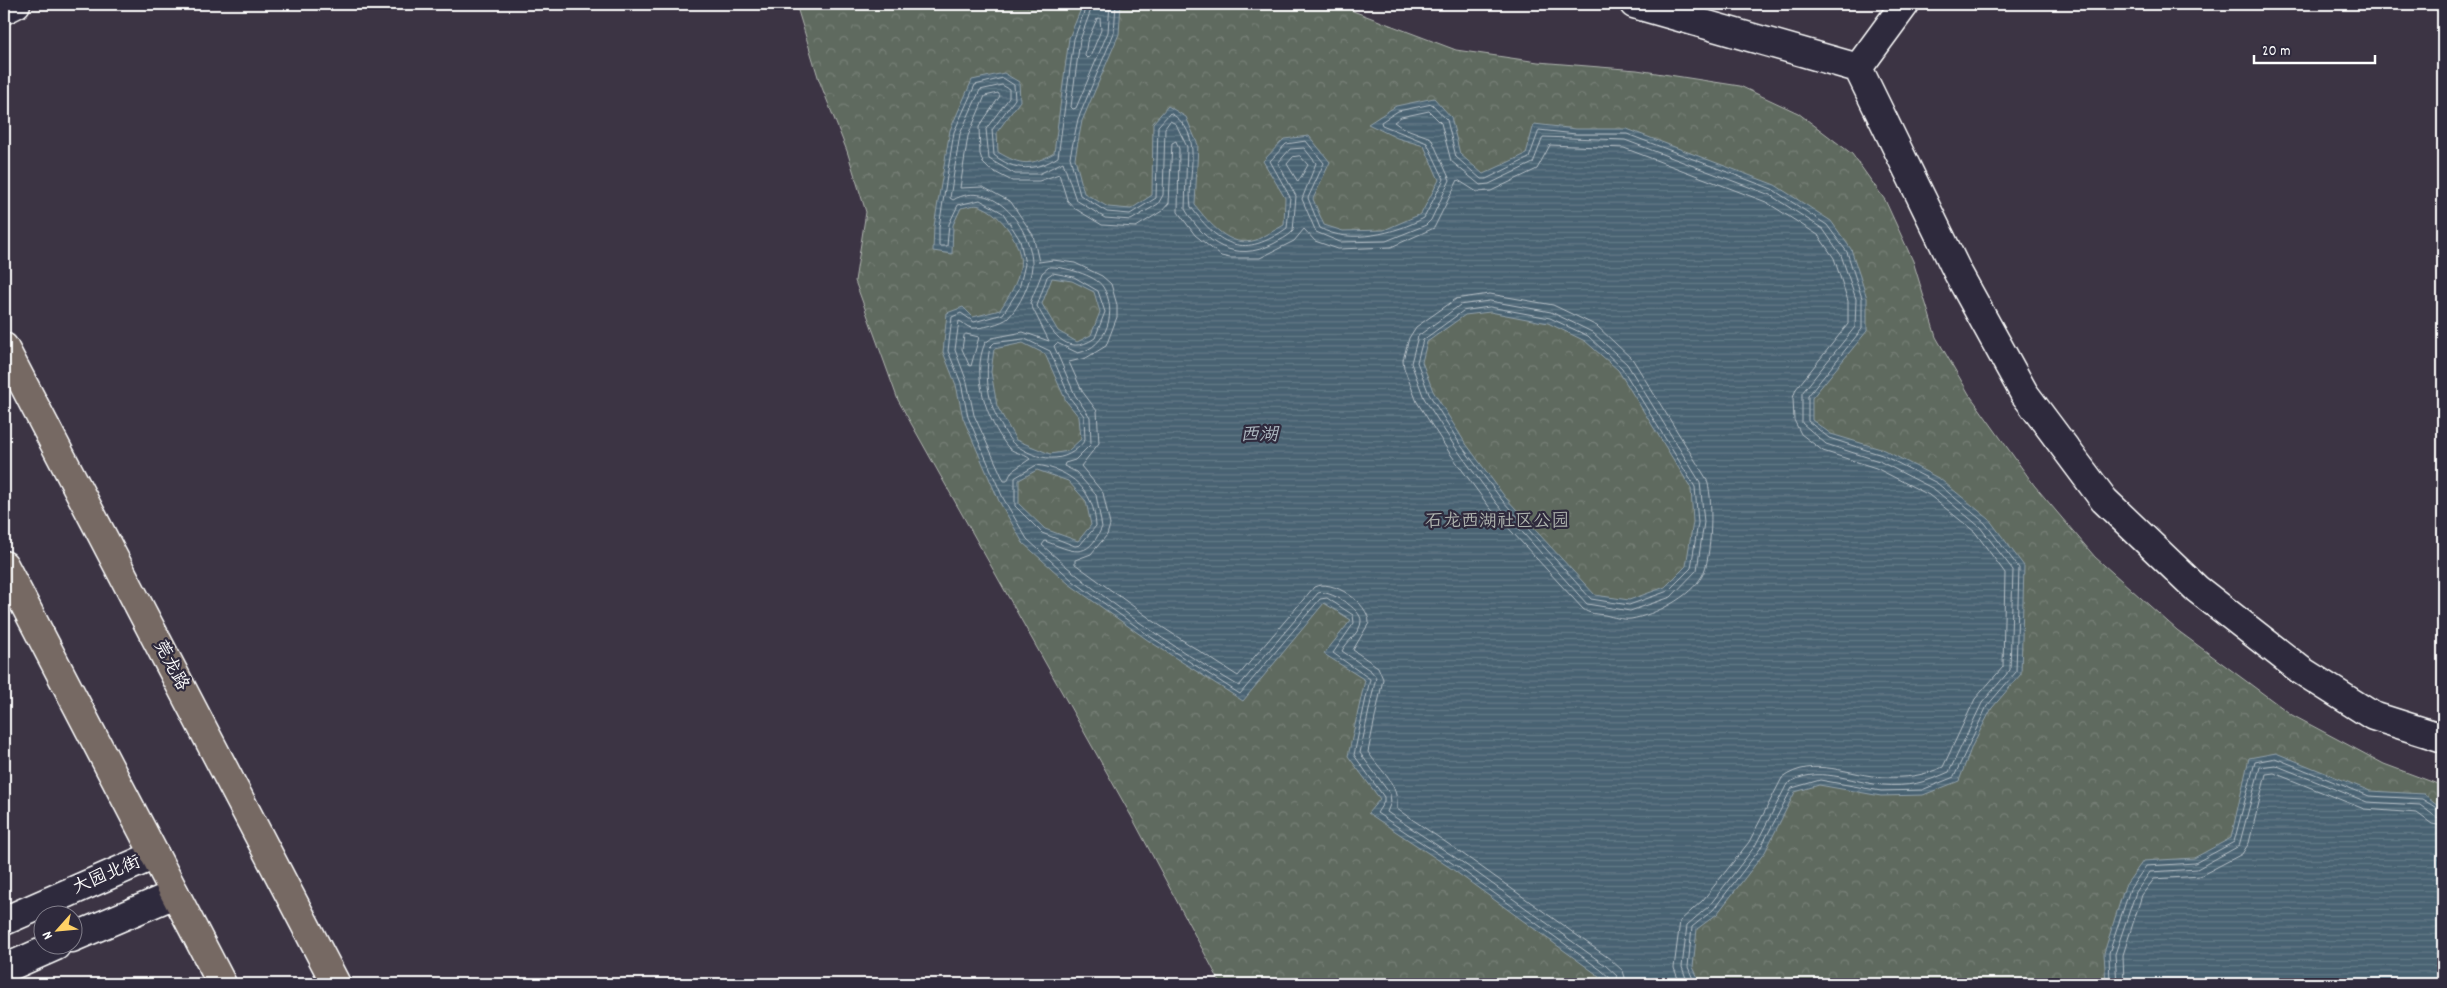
<svg xmlns="http://www.w3.org/2000/svg" width="2447" height="988" viewBox="0 0 2447 988" font-family="Dekko,'LXGW WenKai TC',sans-serif">
	<style>
		.park { fill: url(#park-crowns); stroke: #afb4af }
		.water { fill: url(#water-rules); stroke: #92a1aa; fill-rule: evenodd }
		.lines { fill: none; stroke-linecap: round; stroke-linejoin: round }
		.shore { stroke: #b6c0c7; stroke-width: 1 }
		.minor-casing { stroke: #fff; stroke-width: 31 }
		.primary-casing { stroke: #fff; stroke-width: 31 }
		.minor { stroke: #2f2a3d; stroke-width: 28 }
		.primary { stroke: #766964; stroke-width: 28 }
		.labels { text-anchor: middle; dominant-baseline: central; stroke-width: 4.5; stroke-linejoin: round; paint-order: stroke }
		.park-label { font-size: 18px; fill: #afb4af; stroke: #2f2a3d }
		.street-label { font-size: 18px; fill: #fff; stroke: #2f2a3d }
		.water-label { font-size: 19px; font-style: italic; fill: #adb8c0; stroke: #2f2a3d }
	</style>
	<defs>
		<pattern id="park-crowns" width="20" height="18" patternUnits="userSpaceOnUse" patternTransform="scale(1.25)"><rect width="20" height="18" fill="#5f6a5f"/><path d="M2 6a3 3 0 1 1 6 0M12 15a3 3 0 1 1 6 0" fill="none" stroke="#778077"/></pattern>
		<pattern id="water-rules" width="6" height="5" patternUnits="userSpaceOnUse" patternTransform="scale(1.25)"><rect width="6" height="5" fill="#496272"/><path d="M0 2.5h6" fill="none" stroke="#647a87"/></pattern>
	</defs>
	<rect width="100%" height="100%" fill="#3c3444"/>
	<filter id="ink" filterUnits="userSpaceOnUse"><feTurbulence type="fractalNoise" baseFrequency=".02" numOctaves="2"/><feDisplacementMap in="SourceGraphic" scale="10" xChannelSelector="R" yChannelSelector="G"/><feConvolveMatrix kernelMatrix="1 2 1 2 8 2 1 2 1" color-interpolation-filters="sRGB"/></filter>
	<g filter="url(#ink)">
		<!-- park -->
		<path class="park" d="M 796,4 L 1344,4 L 1353,11 L 1456,50 L 1538,62 L 1637,70 L 1740,86 L 1798,113 L 1852,154 L 1885,200 L 1913,261 L 1936,337 L 1969,394 L 2034,485 L 2095,557 L 2177,630 L 2292,715 L 2384,764 L 2443,786 L 2443,984 L 1221,984 L 1134,821 L 898,400 L 855,281 L 866,212 L 847,151 L 819,80 Z"/>
		<!-- water -->
		<path class="water" d="M 1083,4 L 1121,4 L 1119,34 L 1082,121 L 1075,158 L 1084,193 L 1108,207 L 1131,209 L 1152,195 L 1153,123 L 1168,106 L 1186,117 L 1198,145 L 1195,205 C 1209,223 1230,249 1256,240 C 1265,236 1275,230 1284,225 L 1285,198 L 1263,161 L 1284,139 L 1309,136 L 1330,162 L 1313,199 L 1324,225 L 1343,231 L 1384,230 L 1421,214 L 1439,180 L 1424,146 L 1397,138 L 1368,124 L 1396,106 L 1434,98 L 1451,117 L 1460,154 L 1483,174 L 1526,154 L 1534,124 L 1576,129 L 1627,129 L 1775,185 L 1831,221 L 1851,249 L 1867,298 L 1867,331 L 1812,398 L 1812,420 L 1831,434 L 1884,450 L 1940,479 L 1989,519 L 2024,566 L 2021,674 L 1992,708 L 1972,746 L 1959,781 L 1923,795 L 1881,796 L 1819,785 L 1795,792 L 1765,852 L 1717,914 L 1697,929 L 1693,967 L 1701,984 L 1610,984 L 1452,869 L 1368,813 L 1380,799 L 1348,756 L 1365,680 L 1324,654 L 1351,620 L 1324,603 L 1243,701 L 1149,641 L 1069,584 L 1023,543 L 999,501 L 963,418 L 956,385 L 943,352 L 947,313 L 963,307 L 973,317 L 1000,310 C 1009,296 1017,284 1020,268 C 1024,245 1001,213 980,206 C 975,204 967,207 961,208 L 953,225 L 952,254 L 933,251 L 934,226 L 950,130 L 972,80 L 1004,73 L 1019,82 L 1020,101 L 997,132 L 998,152 C 1021,166 1031,166 1054,153 L 1069,38 ZM 1052,278 L 1072,281 L 1094,292 L 1100,312 L 1091,335 L 1077,342 L 1058,331 L 1042,304 ZM 1490,312 L 1548,323 L 1585,341 L 1618,370 L 1691,488 L 1693,522 L 1686,566 L 1665,587 L 1629,600 L 1595,595 L 1505,497 L 1464,441 L 1433,391 L 1422,362 L 1427,342 L 1465,315 ZM 1023,343 L 1045,354 L 1066,401 L 1079,417 L 1081,439 L 1068,451 L 1050,454 L 1016,440 L 997,406 L 991,372 L 994,349 ZM 1037,470 L 1068,481 L 1086,501 L 1091,525 L 1078,541 L 1045,529 L 1019,504 L 1019,480 Z
			M 2276,753 L 2370,791 L 2424,794 L 2443,809 L 2443,984 L 2106,984 L 2104,953 L 2125,886 L 2143,861 L 2194,858 L 2231,838 L 2249,758 Z"/>
		<g class="lines">
			<!-- shore -->
			<path class="shore" d="M 1087,4 L 1074,39 L 1058,157 C 1036,171 1015,172 994,155 L 992,130 L 1015,99 L 1014,85 L 1003,78 L 975,85 L 954,132 L 939,227 L 939,246 L 947,246 L 949,224 L 958,205 L 980,200 L 1003,213 L 1020,240 L 1025,264 L 1019,289 L 1003,314 L 974,322 L 961,313 L 952,317 L 948,351 L 961,383 L 968,417 L 1003,498 L 1027,539 L 1073,581 L 1151,637 L 1240,694 L 1320,599 L 1327,598 L 1353,615 L 1354,623 L 1333,653 L 1370,679 L 1354,755 L 1384,797 L 1384,802 L 1377,813 L 1455,865 L 1601,970 L 1611,979 L 1613,984
				M 1093,4 L 1080,40 L 1071,107 L 1073,109 L 1076,108 L 1108,32 L 1110,4
				M 1116,4 L 1114,33 L 1078,119 L 1070,157 L 1080,195 L 1107,212 L 1130,214 L 1156,198 L 1158,126 L 1170,113 C 1206,133 1186,175 1191,207 C 1220,247 1244,259 1287,228 L 1290,197 L 1270,161 L 1286,144 L 1306,141 L 1324,163 L 1308,198 L 1320,228 C 1350,245 1396,233 1424,218 L 1444,179 L 1427,143 L 1382,125 L 1381,122 L 1398,111 L 1432,104 L 1447,120 L 1456,157 L 1481,179 L 1486,179 L 1529,158 L 1539,130 L 1576,134 L 1627,134 L 1772,189 L 1827,225 L 1847,252 L 1862,298 L 1862,329 L 1808,396 L 1808,421 L 1829,438 L 1882,455 L 1937,483 L 1985,523 L 2019,568 L 2016,672 L 1987,706 L 1954,777 L 1922,790 L 1881,791 L 1820,780 L 1792,788 L 1760,849 L 1713,910 L 1692,927 L 1688,967 L 1695,984
				M 1100,18 L 1101,30 L 1090,57 L 1087,58 L 1085,56 L 1087,42 L 1097,19 Z
				M 1300,156 L 1308,165 L 1298,182 L 1287,164 L 1293,157 Z
				M 1053,273 L 1074,277 L 1098,291 L 1105,312 L 1095,338 C 1065,359 1050,329 1037,306 L 1047,277 Z
				M 1490,294 L 1553,305 L 1597,326 L 1633,360 L 1706,478 C 1714,494 1712,560 1702,576 C 1690,597 1655,615 1631,619 C 1623,620 1613,617 1605,615 C 1597,614 1589,614 1583,609 L 1490,508 L 1449,452 L 1417,402 L 1404,368 L 1403,360 L 1409,338 L 1416,327 L 1456,299 Z
				M 1490,301 L 1551,312 L 1592,332 L 1627,364 L 1700,482 L 1704,522 L 1697,570 L 1671,597 L 1630,611 L 1587,604 L 1497,504 L 1455,447 L 1424,398 L 1411,363 L 1418,336 L 1460,305 Z
				M 1490,307 L 1550,318 L 1588,336 L 1622,368 L 1695,487 L 1698,523 L 1691,568 L 1668,591 L 1629,605 L 1591,599 L 1502,500 L 1460,444 L 1429,394 L 1417,362 L 1423,340 L 1463,311 Z
				M 966,334 L 979,337 L 971,366 L 969,365 L 962,349 L 964,336 Z
				M 1025,339 L 1050,351 L 1070,398 L 1084,416 L 1085,440 C 1066,466 1038,461 1014,444 C 1009,441 995,415 993,408 C 986,389 986,366 990,347 L 994,343 Z
				M 1037,465 C 1071,470 1094,490 1096,526 L 1080,545 L 1075,546 L 1042,533 L 1015,506 L 1015,478 Z
				M 1619,984 L 1617,976 L 1605,965 L 1459,860 L 1387,812 L 1391,802 L 1390,794 L 1360,753 L 1376,677 L 1371,671 L 1342,651 C 1346,642 1361,632 1361,621 C 1362,609 1328,589 1318,593 L 1239,686 C 1171,646 1101,599 1042,545 L 1045,541 C 1072,551 1087,562 1102,527 L 1096,495 L 1076,472 L 1064,466 L 1065,463 L 1075,460 L 1091,444 L 1090,417 L 1075,395 L 1054,346 L 1057,343 L 1078,353 C 1107,347 1118,311 1103,287 C 1096,275 1062,266 1049,267 L 1042,273 L 1030,303 L 1049,341 L 1023,332 L 992,338 L 985,343 C 971,375 987,420 1007,446 C 1012,453 1024,453 1030,459 L 1012,471 L 1007,481 L 1004,481 L 974,415 L 967,382 L 955,350 L 959,321 C 963,322 966,327 972,328 C 980,329 1003,323 1008,318 C 1020,306 1031,282 1032,266 C 1033,229 993,177 953,200 L 950,198 L 960,134 L 980,90 L 1002,85 L 1009,89 L 1009,98 L 986,129 L 989,159 L 1015,174 L 1039,174 L 1063,162 L 1076,200 L 1105,218 L 1131,220 L 1158,204 L 1163,195 L 1165,128 L 1170,121 L 1176,124 L 1187,147 L 1185,209 C 1205,244 1235,263 1273,244 C 1280,240 1288,237 1293,231 L 1296,196 L 1278,163 L 1290,149 L 1304,148 L 1316,163 L 1302,199 L 1316,232 L 1340,242 L 1386,241 L 1426,225 L 1431,220 L 1450,180 L 1431,138 L 1401,127 L 1394,122 L 1401,117 L 1429,111 L 1441,123 L 1451,161 L 1480,185 L 1489,184 L 1533,163 L 1543,137 L 1625,140 L 1770,195 L 1823,229 L 1841,255 L 1856,299 L 1855,327 L 1802,393 L 1802,423 L 1826,444 L 1879,461 L 1934,489 L 1980,527 L 2013,570 L 2010,670 L 1982,703 L 1949,772 C 1924,783 1909,787 1882,785 C 1850,782 1817,764 1787,784 L 1755,846 L 1709,906 L 1687,925 L 1682,967 L 1688,984
				M 1627,984 L 1623,971 L 1610,959 L 1463,854 L 1397,809 C 1399,783 1382,773 1368,752 L 1383,679 L 1378,667 L 1353,650 L 1369,623 C 1369,603 1332,578 1314,587 L 1238,676 L 1159,625 L 1075,564 L 1075,560 L 1091,554 L 1107,535 L 1110,525 L 1103,493 L 1081,466 L 1099,443 L 1097,411 L 1082,391 L 1069,362 L 1086,358 L 1106,346 L 1117,317 L 1117,305 L 1111,284 L 1102,276 L 1075,263 L 1053,260 L 1039,262 L 1033,235 L 1011,202 L 983,187 L 960,188 L 968,136 L 985,96 L 998,93 L 1000,96 L 979,127 L 980,154 L 983,163 L 989,169 L 1012,181 L 1039,181 L 1059,174 L 1067,200 L 1074,208 L 1102,225 L 1136,227 L 1162,211 L 1169,203 L 1172,143 L 1176,141 L 1179,149 L 1178,212 L 1195,235 L 1221,256 L 1230,258 L 1260,258 L 1294,241 L 1304,229 L 1315,241 L 1338,249 L 1391,247 L 1434,228 L 1458,180 L 1477,192 L 1491,191 L 1537,169 L 1550,145 L 1624,148 L 1766,202 L 1818,235 L 1834,258 L 1848,301 L 1848,324 L 1796,389 L 1793,398 L 1794,420 L 1801,434 L 1823,451 L 1876,468 L 1929,495 L 1975,532 L 2005,573 L 2003,667 L 1975,699 L 1943,767 C 1922,776 1907,778 1884,777 C 1850,776 1813,755 1782,778 L 1749,842 L 1703,900 L 1680,921 L 1674,968 L 1680,984
				M 2110,984 L 2109,953 L 2130,889 L 2146,866 L 2195,863 L 2234,842 L 2255,762 L 2275,758 L 2369,796 L 2422,799 L 2443,812
				M 2117,984 L 2115,954 L 2136,892 L 2150,872 L 2197,869 L 2239,846 L 2260,767 L 2275,765 L 2367,802 L 2420,805 L 2436,817 L 2443,819
				M 2124,984 L 2123,955 L 2142,895 L 2154,879 L 2200,876 L 2242,854 L 2249,843 L 2266,774 L 2274,773 L 2364,809 L 2417,813 L 2432,824 L 2443,826"/>
			<defs>
				<path id="minor" d="M 1634,4 L 1858,68 L 1958,273 L 2024,393 L 2104,500 L 2197,589 L 2302,671 L 2373,716 L 2443,738
					M 4,10 L 16,4
					M 1858,68 L 1905,4
					M 4,921 L 155,855
					M 72,938 L 175,894
					M 4,969 L 56,946"/>
				<path id="primary" d="M 4,347 L 336,984
					M 4,565 L 222,984"/>
			</defs>
			<!-- minor casing -->
			<use href="#minor" class="minor-casing"/>
			<!-- primary casing -->
			<use href="#primary" class="primary-casing"/>
			<!-- minor -->
			<use href="#minor" class="minor"/>
			<!-- primary -->
			<use href="#primary" class="primary"/>
		</g>
	</g>
	<g class="labels">
		<!-- park labels -->
		<g class="park-label">
			<text x="1497" y="522">石龙西湖社区公园</text>
		</g>
		<!-- street labels -->
		<g class="street-label">
			<text transform="translate(170 666) rotate(62)">莞龙路</text>
			<text transform="translate(107 876) rotate(-23)">大园北街</text>
		</g>
		<!-- water labels -->
		<g class="water-label">
			<text x="1259" y="436">西湖</text>
		</g>
	</g>
	<!-- margin -->
	<rect width="2447" height="988" fill="none" stroke="#2f2a3d" stroke-width="20"/>
	<rect x="10" y="10" width="2427" height="968" fill="none" stroke="#fff" stroke-width="2" filter="url(#ink)"/>
	<!-- north arrow -->
	<g transform="translate(58 930) rotate(243)"><circle r="24" fill="#2f2a3d" stroke="#827f8b"/>
	<path d="M0-4L9 19L0 12L-9 19Z" fill="#ffd166"/>
	<text y="-8" font-size="14" font-weight="bold" text-anchor="middle" fill="#ffffff">N</text>
	</g>
	<!-- scale -->
	<path d="M2254 55v8h121v-8" fill="none" stroke="#ffffff" stroke-width="2.5"/>
	<text x="2262" y="55" font-size="15" fill="#ffffff" stroke="#2f2a3d" stroke-width="4" paint-order="stroke">20 m</text>
</svg>
